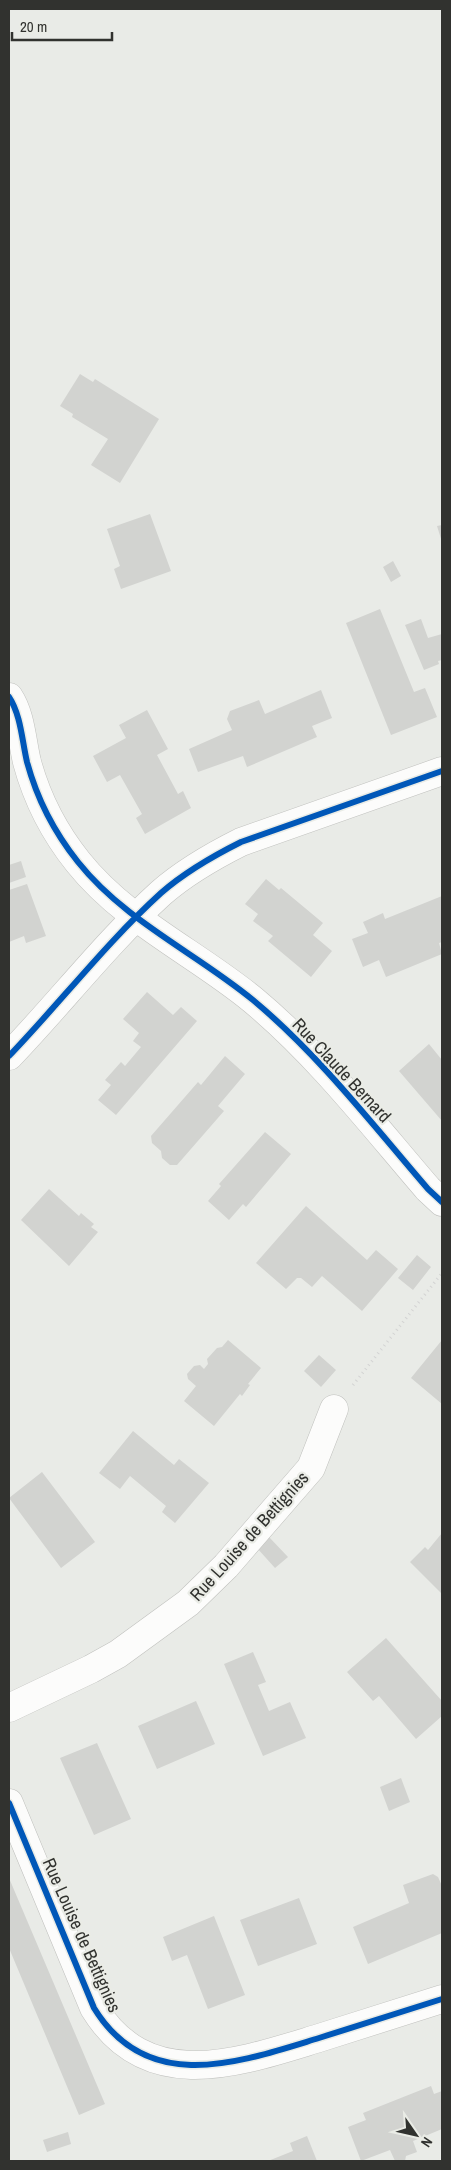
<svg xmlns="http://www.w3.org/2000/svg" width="451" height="2170" viewBox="0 0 451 2170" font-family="'Archivo Narrow',sans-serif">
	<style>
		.building { fill: #d2d3d0 }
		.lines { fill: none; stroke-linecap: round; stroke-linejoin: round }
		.minor-casing { stroke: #c0c1be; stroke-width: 29 }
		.path { stroke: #d3d3d3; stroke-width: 3; stroke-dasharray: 1 4; stroke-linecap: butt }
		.minor { stroke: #fcfcfb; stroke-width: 28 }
		.cycleway-casing { stroke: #eaece6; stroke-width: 9 }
		.cycleway { stroke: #0057b8; stroke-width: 6 }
		.labels { text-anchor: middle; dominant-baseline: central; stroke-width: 4.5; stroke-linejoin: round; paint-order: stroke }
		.street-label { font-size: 18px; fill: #31322f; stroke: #eaece6 }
	</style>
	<rect width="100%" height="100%" fill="#e9ebe7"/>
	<!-- building -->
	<path class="building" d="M 80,374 L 93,382 L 95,379 L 159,419 L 120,483 L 91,465 L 108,439 L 72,417 L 73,414 L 60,406 Z
		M 150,514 L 171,571 L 121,589 L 114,569 L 120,566 L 107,529 Z
		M 442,525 L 442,542 L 437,526 Z
		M 393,561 L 401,576 L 391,582 L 383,567 Z
		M 380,609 L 414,692 L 425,688 L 437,717 L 391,735 L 346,623 Z
		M 421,619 L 428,638 L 442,634 L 442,660 L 438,661 L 439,664 L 424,670 L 405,625 Z
		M 321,690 L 332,718 L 312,726 L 317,737 L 247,767 L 243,756 L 198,772 L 189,749 L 232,730 L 227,719 L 230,711 L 259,700 L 265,714 Z
		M 147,710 L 168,749 L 157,755 L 178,794 L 183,791 L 191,808 L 145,834 L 136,818 L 142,814 L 120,775 L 107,782 L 93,756 L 126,738 L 119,725 Z
		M 21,861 L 26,877 L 9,883 L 9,865 Z
		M 266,879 L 279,890 L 281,888 L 323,923 L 313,935 L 332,951 L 311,977 L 268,941 L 273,936 L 253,921 L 258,914 L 245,904 Z
		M 27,884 L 46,936 L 26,943 L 24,936 L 9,942 L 9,890 Z
		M 442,896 L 442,942 L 439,943 L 442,954 L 386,977 L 379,960 L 363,967 L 352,939 L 368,933 L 363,922 L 383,913 L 385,919 Z
		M 147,992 L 173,1015 L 181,1007 L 197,1021 L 116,1115 L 98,1100 L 111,1085 L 105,1080 L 121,1062 L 125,1066 L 141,1047 L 133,1041 L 139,1033 L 123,1019 Z
		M 429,1044 L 442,1060 L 442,1121 L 399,1071 Z
		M 225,1056 L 245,1074 L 218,1106 L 224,1111 L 177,1165 L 170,1165 L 162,1158 L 161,1151 L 152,1143 L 151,1136 L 198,1082 L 201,1085 Z
		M 265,1132 L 291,1154 L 246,1207 L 243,1204 L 229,1220 L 208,1201 L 221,1186 L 219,1184 Z
		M 49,1189 L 79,1216 L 81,1213 L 94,1224 L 91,1227 L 98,1232 L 69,1266 L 21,1220 Z
		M 306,1206 L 367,1260 L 376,1250 L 398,1269 L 362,1311 L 322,1276 L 312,1287 L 301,1278 L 297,1278 L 286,1289 L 256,1263 Z
		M 417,1255 L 431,1267 L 413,1290 L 398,1278 Z
		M 228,1340 L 261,1368 L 248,1384 L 250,1385 L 242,1396 L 240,1394 L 214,1426 L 184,1401 L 196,1386 L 188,1379 L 187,1374 L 194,1366 L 200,1365 L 204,1369 L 208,1364 L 207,1359 L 217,1348 L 222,1347 Z
		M 442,1340 L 442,1404 L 411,1378 Z
		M 319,1355 L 336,1370 L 321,1387 L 304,1371 Z
		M 133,1431 L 174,1465 L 179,1459 L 209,1483 L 175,1523 L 162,1512 L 166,1506 L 130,1476 L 120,1489 L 99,1473 Z
		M 42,1472 L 95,1542 L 61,1568 L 9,1498 Z
		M 442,1533 L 442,1594 L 410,1562 L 425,1547 L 428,1550 Z
		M 269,1537 L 288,1557 L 275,1568 L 257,1548 Z
		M 386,1638 L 442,1701 L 442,1716 L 416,1739 L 379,1696 L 373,1701 L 347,1672 Z
		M 253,1652 L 266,1682 L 258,1685 L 269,1711 L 290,1702 L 306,1738 L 263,1756 L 224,1664 Z
		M 196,1701 L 215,1744 L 157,1769 L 138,1726 Z
		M 97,1743 L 131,1819 L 94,1835 L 60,1758 Z
		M 401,1778 L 410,1802 L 389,1811 L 380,1787 Z
		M 433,1874 L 438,1877 L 442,1886 L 442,1933 L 368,1964 L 353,1927 L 409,1903 L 403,1885 Z
		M 9,1878 L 105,2104 L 79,2115 L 9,1948 Z
		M 299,1898 L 317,1944 L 258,1966 L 240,1920 Z
		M 214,1916 L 245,1995 L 208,2009 L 187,1955 L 172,1961 L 163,1937 Z
		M 431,2086 L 434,2094 L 442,2091 L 442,2129 L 413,2141 L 417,2152 L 406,2156 L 405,2161 L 395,2161 L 390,2150 L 361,2161 L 348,2127 L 366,2120 L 363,2113 Z
		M 68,2132 L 71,2144 L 47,2152 L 43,2140 Z
		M 307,2136 L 317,2161 L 268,2161 L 293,2151 L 290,2143 Z"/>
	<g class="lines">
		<defs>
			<path id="minor" d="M 9,697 C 21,715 22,741 27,762 C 37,799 54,832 78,862 C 125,921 196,953 253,1000 C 319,1055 372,1124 428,1189 L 442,1202
				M 9,1056 C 60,1003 106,943 161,893 C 185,872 213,856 241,842 L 442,771
				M 9,1708 L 91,1669 L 118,1654 L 188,1603 L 226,1566 L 311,1468 L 334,1409
				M 9,1803 L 94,2008 C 148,2096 240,2062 319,2038 C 360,2025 401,2012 442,1999"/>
		</defs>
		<!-- minor casing -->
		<use href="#minor" class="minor-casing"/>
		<!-- path -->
		<path class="path" d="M 353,1385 L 442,1273"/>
		<!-- minor -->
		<use href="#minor" class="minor"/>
		<defs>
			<path id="cycleway" d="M 9,697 C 21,715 22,741 27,762 C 37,799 54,832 78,862 C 125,921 196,953 253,1000 C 319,1055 372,1124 428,1189 L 442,1202
				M 9,1056 C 60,1003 106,943 161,893 C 185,872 213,856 241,842 L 442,771
				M 9,1803 L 94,2008 C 148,2096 240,2062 319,2038 C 360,2025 401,2012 442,1999"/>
		</defs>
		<!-- cycleway casing -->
		<use href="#cycleway" class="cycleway-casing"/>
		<!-- cycleway -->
		<use href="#cycleway" class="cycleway"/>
	</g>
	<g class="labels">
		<!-- street labels -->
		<g class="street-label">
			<text transform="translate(342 1070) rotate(47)">Rue Claude Bernard</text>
			<text transform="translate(249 1536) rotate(-48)">Rue Louise de Bettignies</text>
			<text transform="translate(82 1935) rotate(66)">Rue Louise de Bettignies</text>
		</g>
	</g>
	<!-- border -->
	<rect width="451" height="2170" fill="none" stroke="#31322f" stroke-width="20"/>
	<!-- north arrow -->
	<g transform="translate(416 2135) rotate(124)" stroke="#eaece6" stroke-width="4" paint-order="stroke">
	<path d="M0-4L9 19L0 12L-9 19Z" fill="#31322f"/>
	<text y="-8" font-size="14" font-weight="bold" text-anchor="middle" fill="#31322f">N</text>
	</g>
	<!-- scale -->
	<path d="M12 32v8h100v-8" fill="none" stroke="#31322f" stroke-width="2.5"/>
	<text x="20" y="32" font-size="15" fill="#31322f" stroke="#eaece6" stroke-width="4" paint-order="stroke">20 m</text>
</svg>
